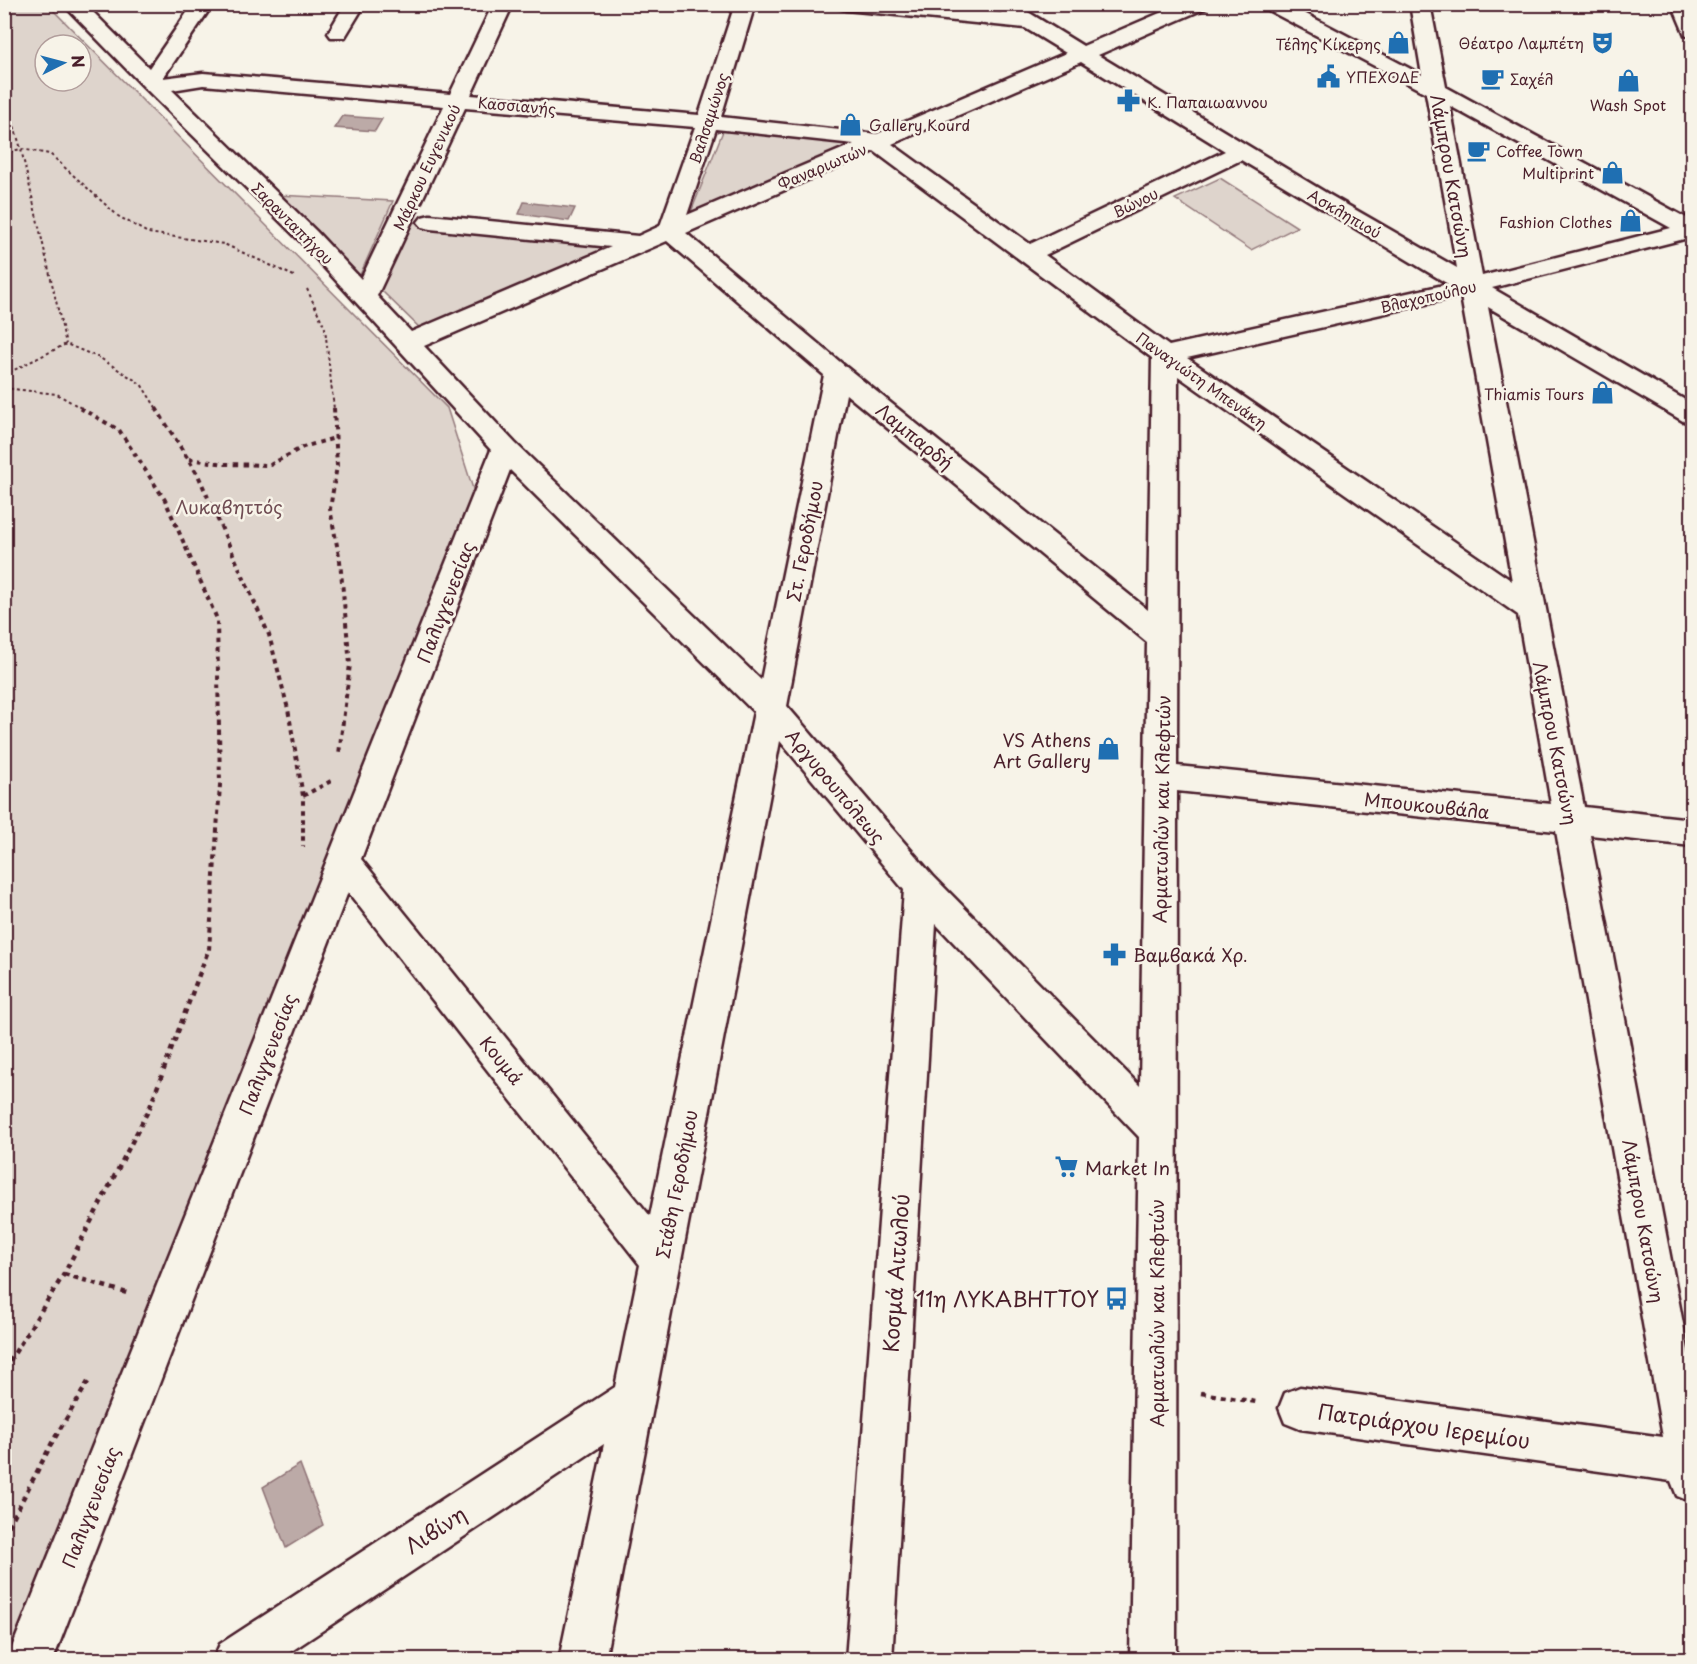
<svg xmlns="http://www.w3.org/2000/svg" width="1697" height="1664" viewBox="0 0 1697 1664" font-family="'Playpen Sans',sans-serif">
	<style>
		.green { fill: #ded4cc; stroke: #947a7c; stroke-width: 1.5; fill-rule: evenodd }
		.water { fill: #bcaaa7; stroke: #8e7275; stroke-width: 1.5 }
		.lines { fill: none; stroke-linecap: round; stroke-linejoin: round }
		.minor-casing { stroke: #4a1f2b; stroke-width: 5 }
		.major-casing { stroke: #4a1f2b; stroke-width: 5 }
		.path-far2 { stroke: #4a1f2b; stroke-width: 2; stroke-dasharray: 3 3; stroke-linecap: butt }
		.path-far1 { stroke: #4a1f2b; stroke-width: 4; stroke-dasharray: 4.5 4.5; stroke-linecap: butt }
		.path { stroke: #4a1f2b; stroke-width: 4.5; stroke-dasharray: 5 5; stroke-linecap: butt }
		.minor { fill: #f7f3e8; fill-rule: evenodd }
		.major { fill: #f7f3e8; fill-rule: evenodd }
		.labels { text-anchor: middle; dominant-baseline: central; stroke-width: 5; stroke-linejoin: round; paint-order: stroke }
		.far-poi-label { font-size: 15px; fill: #4a1f2b; stroke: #f7f3e8; text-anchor: end }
		.far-street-label { font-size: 15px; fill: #4a1f2b; stroke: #f7f3e8 }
		.street-label { font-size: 18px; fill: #4a1f2b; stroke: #f7f3e8 }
		.park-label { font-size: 18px; fill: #6f4c53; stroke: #f7f3e8 }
		.poi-label { font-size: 18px; fill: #4a1f2b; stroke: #f7f3e8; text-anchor: start }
		.near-street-label { font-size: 21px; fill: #4a1f2b; stroke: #f7f3e8 }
		.near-poi-label { font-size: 21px; fill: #4a1f2b; stroke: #f7f3e8; text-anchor: end }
	</style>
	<rect width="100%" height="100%" fill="#f7f3e8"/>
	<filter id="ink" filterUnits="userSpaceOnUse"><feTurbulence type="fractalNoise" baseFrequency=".0167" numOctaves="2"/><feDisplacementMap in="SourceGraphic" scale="12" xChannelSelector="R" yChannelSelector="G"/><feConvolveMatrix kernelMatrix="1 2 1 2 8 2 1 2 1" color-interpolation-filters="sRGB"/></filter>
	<g filter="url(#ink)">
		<!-- green -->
		<path class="green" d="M 47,4 L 447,408 L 474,492 L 312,915 L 7,1659 L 5,1660 L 4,5 ZM 45,45 L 81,45 L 81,81 L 45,81 Z
			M 723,131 L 854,145 L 689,217 Z
			M 1220,178 L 1297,227 L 1251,250 L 1175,199 Z
			M 277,195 L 393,201 L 360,275 Z
			M 411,222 L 626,245 L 423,331 L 380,289 Z"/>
		<!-- water -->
		<path class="water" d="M 342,116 L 382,119 L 375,131 L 334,128 Z
			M 524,202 L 575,208 L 569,221 L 519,214 Z
			M 300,1464 L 323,1525 L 286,1548 L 263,1487 Z"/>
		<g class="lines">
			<defs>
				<path id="minor" d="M 63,4 L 85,4 L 149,68 L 193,4 L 213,4 L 163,78 L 203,73 L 450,94 L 493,4 L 513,4 L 471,95 L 699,115 L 735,4 L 755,4 L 721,117 L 877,134 L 1066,53 L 1025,28 L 846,10 L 839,8 L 836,4 L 911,4 L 1002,13 L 990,4 L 1015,4 L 1083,46 L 1181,4 L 1209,4 L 1206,8 L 1098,55 L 1328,194 L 1457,268 L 1426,93 L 1264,8 L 1261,4 L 1287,4 L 1422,75 L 1410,4 L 1430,4 L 1446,87 L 1692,221 L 1692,237 L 1492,288 L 1692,404 L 1692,424 L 1683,421 L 1488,307 L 1584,807 L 1692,819 L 1692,846 L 1590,835 L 1692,1371 L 1692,1502 L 1677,1496 L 1671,1481 L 1300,1429 L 1285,1423 L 1279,1408 L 1285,1393 L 1300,1387 L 1663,1437 L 1556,831 L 1177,791 L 1176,1660 L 1130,1660 L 1139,1137 L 936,924 L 892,1660 L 846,1660 L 904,890 L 780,741 L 605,1660 L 559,1660 L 604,1444 L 278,1660 L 213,1660 L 220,1644 L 615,1387 L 640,1265 L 348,892 L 53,1660 L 7,1660 L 491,450 L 300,241 L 143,86 ZM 1081,62 L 1225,151 L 1030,244 L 892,144 ZM 203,85 L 444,106 L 361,279 L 316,231 L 172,90 ZM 1450,106 L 1671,228 L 1482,276 ZM 465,108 L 695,127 L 660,226 L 638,236 L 430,215 L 422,217 L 418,222 L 422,227 L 430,229 L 611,247 L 411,332 L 377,296 ZM 716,129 L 854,144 L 687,215 ZM 874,151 L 1152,358 L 1148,610 L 846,367 L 686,233 ZM 1241,160 L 1448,284 L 1169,346 L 1045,255 ZM 667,241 L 824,375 L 761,680 L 515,443 L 424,346 ZM 1461,296 L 1512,581 L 1187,358 ZM 1178,376 L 1518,615 L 1551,804 L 1177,766 ZM 846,394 L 1147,642 L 1140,1086 L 933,876 L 787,706 ZM 510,470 L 754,712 L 650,1216 L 361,859 Z
					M 345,4 L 365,4 L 345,37 L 331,37 L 328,33 Z"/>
				<path id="major" d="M 1672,4 L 1692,4 L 1692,37 L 1685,35 Z"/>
			</defs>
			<!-- minor casing -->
			<use href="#minor" class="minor-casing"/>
			<!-- major casing -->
			<use href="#major" class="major-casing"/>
			<!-- path-far2 -->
			<path class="path-far2" d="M 4,92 L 21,149 L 66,344
				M 4,153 L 21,149 L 50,154 L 118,216 L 148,233 L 224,244 L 296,277
				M 307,289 L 325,328 L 334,409
				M 4,375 L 66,344 L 100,358 L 141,384 L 157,409
				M 4,388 L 57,394 L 83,409"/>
			<!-- path-far1 -->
			<path class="path-far1" d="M 80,408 L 119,430 L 165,500 L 217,619 L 220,785 L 209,950
				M 156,408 L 198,475 L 269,635 L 288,709 L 303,796 L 303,847
				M 334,408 L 337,466 L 330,509 L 340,561 L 350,664 L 339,754
				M 189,459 L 225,464 L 270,465 L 303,447 L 335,438
				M 303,796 L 331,781"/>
			<!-- path -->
			<path class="path" d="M 64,1274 L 127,1293
				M 4,1370 L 64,1274 L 150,1107 L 209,948
				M 1201,1393 L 1256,1402
				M 4,1535 L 53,1441 L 88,1382"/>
			<!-- minor -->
			<use href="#minor" class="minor"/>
			<!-- major -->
			<use href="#major" class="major"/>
		</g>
	</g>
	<!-- icons -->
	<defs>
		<symbol id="theatre-bare" viewBox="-9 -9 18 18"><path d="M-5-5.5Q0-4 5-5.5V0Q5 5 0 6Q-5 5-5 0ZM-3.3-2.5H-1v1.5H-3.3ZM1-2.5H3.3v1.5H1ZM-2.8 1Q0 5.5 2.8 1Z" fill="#1f6fb2" stroke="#f7f3e8" stroke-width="2.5" paint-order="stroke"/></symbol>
		<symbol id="shop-bare" viewBox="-9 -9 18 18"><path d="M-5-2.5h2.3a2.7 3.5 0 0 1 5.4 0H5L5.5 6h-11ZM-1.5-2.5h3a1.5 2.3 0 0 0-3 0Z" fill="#1f6fb2" stroke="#f7f3e8" stroke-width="2.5" paint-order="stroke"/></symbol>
		<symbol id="civic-bare" viewBox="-9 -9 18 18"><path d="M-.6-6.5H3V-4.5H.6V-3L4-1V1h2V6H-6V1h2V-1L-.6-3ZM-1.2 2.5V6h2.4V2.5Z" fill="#1f6fb2" stroke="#f7f3e8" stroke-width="2.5" paint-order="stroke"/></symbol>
		<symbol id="cafe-bare" viewBox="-9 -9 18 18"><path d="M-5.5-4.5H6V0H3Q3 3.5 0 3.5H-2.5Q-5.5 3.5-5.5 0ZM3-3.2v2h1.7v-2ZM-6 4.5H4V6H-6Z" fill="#1f6fb2" stroke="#f7f3e8" stroke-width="2.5" paint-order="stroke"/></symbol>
		<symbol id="pharmacy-bare" viewBox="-9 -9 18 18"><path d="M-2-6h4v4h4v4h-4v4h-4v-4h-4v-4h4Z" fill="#1f6fb2" stroke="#f7f3e8" stroke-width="2.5" paint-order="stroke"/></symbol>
		<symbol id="supermarket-bare" viewBox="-9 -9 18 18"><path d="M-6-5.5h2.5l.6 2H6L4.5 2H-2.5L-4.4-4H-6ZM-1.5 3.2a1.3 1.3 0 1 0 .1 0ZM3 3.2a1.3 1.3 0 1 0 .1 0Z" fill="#1f6fb2" stroke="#f7f3e8" stroke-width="2.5" paint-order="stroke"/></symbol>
		<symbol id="bus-bare" viewBox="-9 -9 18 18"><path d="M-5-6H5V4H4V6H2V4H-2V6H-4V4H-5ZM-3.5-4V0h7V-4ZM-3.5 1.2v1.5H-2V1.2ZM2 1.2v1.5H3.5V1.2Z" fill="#1f6fb2" stroke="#f7f3e8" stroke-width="2.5" paint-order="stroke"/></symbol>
	</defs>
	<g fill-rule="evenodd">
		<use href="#theatre-bare" x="1586" y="26" width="33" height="33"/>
		<use href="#shop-bare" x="1382" y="26" width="33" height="33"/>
		<use href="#civic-bare" x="1312" y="60" width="33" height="33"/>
		<use href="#cafe-bare" x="1476" y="62" width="33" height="33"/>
		<use href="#shop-bare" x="1612" y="64" width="33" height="33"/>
		<use href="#pharmacy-bare" x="1112" y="84" width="33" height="33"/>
		<use href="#shop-bare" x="834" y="108" width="33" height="33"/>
		<use href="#cafe-bare" x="1462" y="134" width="33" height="33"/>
		<use href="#shop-bare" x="1596" y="156" width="33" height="33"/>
		<use href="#shop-bare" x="1614" y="204" width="33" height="33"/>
		<use href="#shop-bare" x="1586" y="376" width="33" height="33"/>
		<use href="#shop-bare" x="1092" y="732" width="33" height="33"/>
		<use href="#pharmacy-bare" x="1098" y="938" width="33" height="33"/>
		<use href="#supermarket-bare" x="1050" y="1150" width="33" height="33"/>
		<use href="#bus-bare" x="1100" y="1282" width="33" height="33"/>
	</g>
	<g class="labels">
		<!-- far-poi labels -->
		<g class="far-poi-label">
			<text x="1584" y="42">Θέατρο Λαμπέτη</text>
			<text x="1381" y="43">Τέλης Κίκερης</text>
			<text x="1346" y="76" text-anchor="start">ΥΠΕΧΟΔΕ</text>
			<text x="1510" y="78" text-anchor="start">Σαχέλ</text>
			<text x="1147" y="101" text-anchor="start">Κ. Παπαιωαννου</text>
			<text x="1628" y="104" text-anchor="middle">Wash Spot</text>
			<text x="869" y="124" text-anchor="start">Gallery Kourd</text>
			<text x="1496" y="150" text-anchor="start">Coffee Town</text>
			<text x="1594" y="172">Multiprint</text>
			<text x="1612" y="221">Fashion Clothes</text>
			<text x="1584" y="393">Thiamis Tours</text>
		</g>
		<!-- far-street labels -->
		<g class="far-street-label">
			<text transform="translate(517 105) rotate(5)">Κασσιανής</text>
			<text transform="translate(708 118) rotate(-72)">Βαλσαμώνος</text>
			<text transform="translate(822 166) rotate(-23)">Φαναριωτών</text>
			<text transform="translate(426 167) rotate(-65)">Μάρκου Ευγενικού</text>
			<text transform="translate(1135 202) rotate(-26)">Βώνου</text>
			<text transform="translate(1345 213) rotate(30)">Ασκληπιού</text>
			<text transform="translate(293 223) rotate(45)">Σαρανταπήχου</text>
			<text transform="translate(1428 296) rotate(-13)">Βλαχοπούλου</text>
			<text transform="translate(1202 380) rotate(35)">Παναγιώτη Μπενάκη</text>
		</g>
		<!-- street labels -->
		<g class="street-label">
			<text transform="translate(1452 176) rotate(80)">Λάμπρου Κατσώνη</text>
			<text transform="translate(915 436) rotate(39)">Λαμπαρδή</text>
			<text transform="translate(804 541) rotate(-79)">Στ. Γεροδήμου</text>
			<text transform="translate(445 602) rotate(-69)">Παλιγγενεσίας</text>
			<text transform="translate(1556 743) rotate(79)">Λάμπρου Κατσώνη</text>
			<text transform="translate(836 786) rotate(50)">Αργυρουπόλεως</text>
			<text transform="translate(1427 805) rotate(6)">Μπουκουβάλα</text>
			<text transform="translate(1161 809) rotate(-89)">Αρματωλών και Κλεφτών</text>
			<text transform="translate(267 1054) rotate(-69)">Παλιγγενεσίας</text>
			<text transform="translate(502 1060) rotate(51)">Κουμά</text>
			<text transform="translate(676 1184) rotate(-79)">Στάθη Γεροδήμου</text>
			<text transform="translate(1644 1221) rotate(80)">Λάμπρου Κατσώνη</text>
			<text transform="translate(1156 1313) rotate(-90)">Αρματωλών και Κλεφτών</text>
			<text transform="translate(90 1507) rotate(-69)">Παλιγγενεσίας</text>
		</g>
		<!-- park labels -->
		<g class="park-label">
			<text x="229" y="506">Λυκαβηττός</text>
		</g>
		<!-- poi labels -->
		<g class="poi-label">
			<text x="1091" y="739" text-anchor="end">VS Athens<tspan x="1091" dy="21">Art Gallery</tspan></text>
			<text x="1133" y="954">Βαμβακά Χρ.</text>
			<text x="1085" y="1167">Market In</text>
		</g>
		<!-- near-street labels -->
		<g class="near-street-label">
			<text transform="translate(895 1273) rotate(-86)">Κοσμά Αιτωλού</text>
			<text transform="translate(1424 1425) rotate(8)">Πατριάρχου Ιερεμίου</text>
			<text transform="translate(435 1529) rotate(-33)">Λιβίνη</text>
		</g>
		<!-- near-poi labels -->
		<g class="near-poi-label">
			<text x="1099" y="1298">11η ΛΥΚΑΒΗΤΤΟΥ</text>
		</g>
	</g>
	<!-- margin -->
	<rect width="1697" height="1664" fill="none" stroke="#f7f3e8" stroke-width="24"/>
	<rect x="12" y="12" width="1673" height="1640" fill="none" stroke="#4a1f2b" stroke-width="2" filter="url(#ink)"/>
	<!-- north arrow -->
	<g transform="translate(63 63) rotate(84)"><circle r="28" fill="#f7f3e8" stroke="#b29e9c" stroke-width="1.5"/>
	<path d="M0-4.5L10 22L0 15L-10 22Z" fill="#1f6fb2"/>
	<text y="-9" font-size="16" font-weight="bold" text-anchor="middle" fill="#4a1f2b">N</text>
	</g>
</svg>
